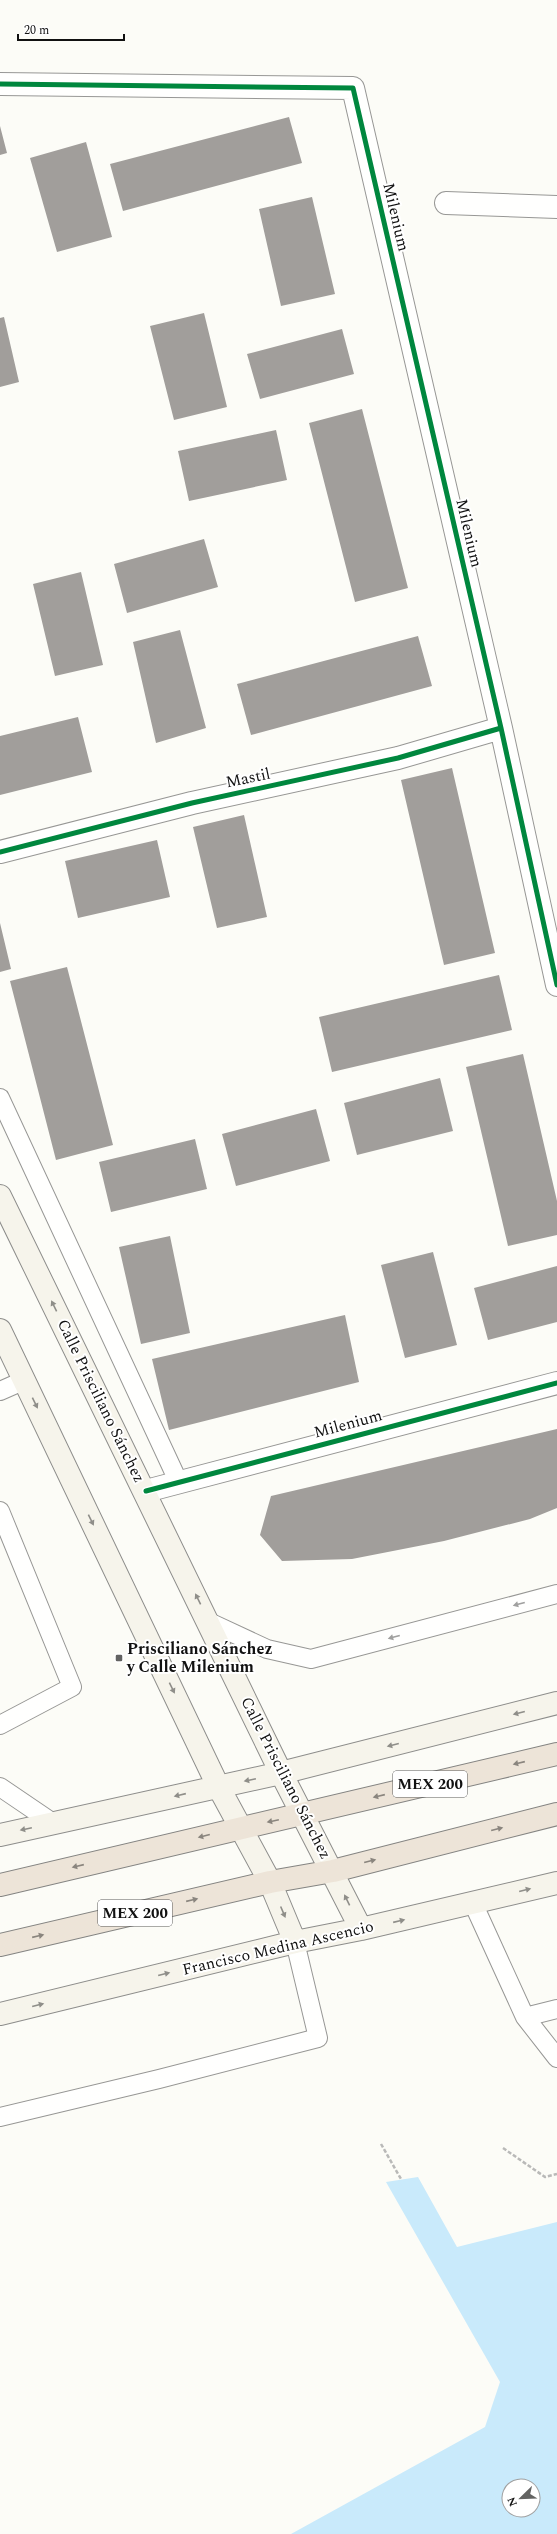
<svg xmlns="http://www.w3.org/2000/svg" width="557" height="2534" viewBox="0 0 557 2534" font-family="Spectral,serif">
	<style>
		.water { fill: #c9eafb; fill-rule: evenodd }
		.building { fill: #a19e9b }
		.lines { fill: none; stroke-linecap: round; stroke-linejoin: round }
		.service-casing { stroke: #979795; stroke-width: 20 }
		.minor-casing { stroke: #979795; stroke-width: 24 }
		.secondary-casing { stroke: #8d8d8b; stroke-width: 24 }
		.trunk-casing { stroke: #848482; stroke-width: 24 }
		.path { stroke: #b9b9b8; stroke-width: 2.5; stroke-dasharray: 4 2; stroke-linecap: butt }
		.service { stroke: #fffffe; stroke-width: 18 }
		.minor { stroke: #fffffe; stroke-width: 22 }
		.secondary { stroke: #f6f4eb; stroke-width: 22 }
		.trunk { stroke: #ede4d8; stroke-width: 22 }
		.cycleway-casing { stroke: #fff; stroke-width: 8 }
		.cycleway { stroke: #00873e; stroke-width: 5 }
		.oneway { fill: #8f8e89 }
		.oneway2 { fill: #a0a09f }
		.oneway3 { fill: #8a857e }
		.poi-dot { fill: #636362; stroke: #fff; stroke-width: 1.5 }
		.labels { text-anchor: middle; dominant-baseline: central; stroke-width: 4; stroke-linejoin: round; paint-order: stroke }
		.shield { fill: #fff; stroke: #585858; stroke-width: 1 }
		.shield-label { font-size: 15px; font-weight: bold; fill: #111 }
		.street-label { font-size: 16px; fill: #111; stroke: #fff }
		.poi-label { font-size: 16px; font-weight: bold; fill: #111; stroke: #fff; text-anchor: start }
	</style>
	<rect width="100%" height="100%" fill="#fcfcf7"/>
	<!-- water -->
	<path class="water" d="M 418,2177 L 457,2247 L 557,2222 L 557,2534 L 291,2534 L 485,2427 L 500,2382 L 386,2182 ZM 509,2486 L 533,2486 L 533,2510 L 509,2510 Z"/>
	<!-- building -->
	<path class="building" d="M 289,117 L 302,163 L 123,211 L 110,164 Z
		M 0,126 L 7,153 L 0,155 Z
		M 86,142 L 112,237 L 57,252 L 30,158 Z
		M 312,197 L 335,294 L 281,306 L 259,209 Z
		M 204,313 L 227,407 L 174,420 L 150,326 Z
		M 4,317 L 19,382 L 0,387 L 0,318 Z
		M 342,329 L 354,374 L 260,399 L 247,354 Z
		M 362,409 L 408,588 L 355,602 L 309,423 Z
		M 276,430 L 287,480 L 189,501 L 178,451 Z
		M 204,539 L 218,587 L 127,613 L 114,564 Z
		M 81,572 L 103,665 L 55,676 L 33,584 Z
		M 180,630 L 206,728 L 156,743 L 133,642 Z
		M 418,636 L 432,686 L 251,735 L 237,684 Z
		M 78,717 L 92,772 L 0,795 L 0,736 Z
		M 452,768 L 495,953 L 444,965 L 401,780 Z
		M 244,815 L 267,917 L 217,928 L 193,827 Z
		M 157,840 L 170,897 L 78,918 L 65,861 Z
		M 0,923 L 11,969 L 0,972 Z
		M 67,967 L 113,1145 L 56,1160 L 10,981 Z
		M 499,975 L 512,1030 L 332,1072 L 319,1017 Z
		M 523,1054 L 557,1201 L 557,1235 L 508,1246 L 466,1067 Z
		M 440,1078 L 453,1131 L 357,1155 L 344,1103 Z
		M 316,1109 L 330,1161 L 236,1186 L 222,1134 Z
		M 195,1139 L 207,1189 L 111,1212 L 99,1162 Z
		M 170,1236 L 190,1333 L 141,1344 L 119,1247 Z
		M 433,1252 L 457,1345 L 405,1358 L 381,1265 Z
		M 557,1266 L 557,1322 L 488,1340 L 474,1288 Z
		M 345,1315 L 359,1382 L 169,1430 L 152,1359 Z
		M 557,1429 L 557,1508 L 530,1519 L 444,1541 L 352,1559 L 282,1561 L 260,1535 L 271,1496 Z"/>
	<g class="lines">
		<defs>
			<path id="service" d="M 0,1098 L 179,1483
				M 0,1391 L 25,1380
				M 0,1511 L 72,1687 L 0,1725
				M 209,1622 L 267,1649 L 311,1659 L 557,1594
				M 0,1787 L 53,1823
				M 473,1903 L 525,2017 L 557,2058
				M 525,2017 L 557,2009
				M 0,2117 L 159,2079 L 318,2038 L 295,1942"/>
			<path id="minor" d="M 0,84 L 353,88 L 501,728 L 557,985
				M 446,203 L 557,207
				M 0,852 L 192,803 L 398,758 L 501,728
				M 146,1491 L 557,1383"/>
			<path id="secondary" d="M 0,1196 L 281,1773 L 361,1929
				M 0,1330 L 218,1786 L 270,1882 L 295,1942
				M 0,1835 L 281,1773 L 557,1703
				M 0,2014 L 295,1942 L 361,1929 L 557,1883"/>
			<path id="trunk" d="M 0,1885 L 557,1754
				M 0,1945 L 270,1882 L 333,1871 L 557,1814"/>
		</defs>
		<!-- service casing -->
		<use href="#service" class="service-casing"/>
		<!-- minor casing -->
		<use href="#minor" class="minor-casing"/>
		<!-- secondary casing -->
		<use href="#secondary" class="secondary-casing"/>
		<!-- trunk casing -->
		<use href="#trunk" class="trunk-casing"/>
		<!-- path -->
		<path class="path" d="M 381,2144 L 401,2179
			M 503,2148 L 545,2177 L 557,2174"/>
		<!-- service -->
		<use href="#service" class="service"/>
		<!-- minor -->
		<use href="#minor" class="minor"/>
		<!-- secondary -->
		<use href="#secondary" class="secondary"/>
		<!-- trunk -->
		<use href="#trunk" class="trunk"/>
		<defs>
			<path id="cycleway" d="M 0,84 L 353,88 L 501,728 L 557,985
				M 0,852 L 192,803 L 398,758 L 501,728
				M 146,1491 L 557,1383"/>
		</defs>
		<!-- cycleway casing -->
		<use href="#cycleway" class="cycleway-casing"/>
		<!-- cycleway -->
		<use href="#cycleway" class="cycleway"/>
	</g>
	<!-- one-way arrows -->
	<defs><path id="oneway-solid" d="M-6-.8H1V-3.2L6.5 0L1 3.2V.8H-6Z"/></defs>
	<g class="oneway">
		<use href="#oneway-solid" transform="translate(54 1306) rotate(-116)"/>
		<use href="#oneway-solid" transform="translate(35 1403) rotate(64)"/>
		<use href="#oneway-solid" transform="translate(91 1520) rotate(64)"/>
		<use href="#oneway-solid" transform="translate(198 1599) rotate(-116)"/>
		<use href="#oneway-solid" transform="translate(172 1688) rotate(64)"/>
		<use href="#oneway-solid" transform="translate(519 1713) rotate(166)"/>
		<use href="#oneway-solid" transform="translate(393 1745) rotate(166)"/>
		<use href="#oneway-solid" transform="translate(250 1780) rotate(168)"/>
		<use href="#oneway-solid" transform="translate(180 1795) rotate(167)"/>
		<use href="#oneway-solid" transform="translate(26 1829) rotate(168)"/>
		<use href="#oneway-solid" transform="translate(525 1890) rotate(-14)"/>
		<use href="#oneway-solid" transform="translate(347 1900) rotate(-116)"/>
		<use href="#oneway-solid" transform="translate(283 1912) rotate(67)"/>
		<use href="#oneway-solid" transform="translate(399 1921) rotate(-13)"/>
		<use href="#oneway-solid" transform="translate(164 1974) rotate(-14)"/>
		<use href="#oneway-solid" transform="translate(38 2005) rotate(-14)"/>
	</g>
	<g class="oneway2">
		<use href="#oneway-solid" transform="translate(519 1604) rotate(165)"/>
		<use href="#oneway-solid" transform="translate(394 1637) rotate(165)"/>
	</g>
	<g class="oneway3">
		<use href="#oneway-solid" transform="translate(519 1763) rotate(167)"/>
		<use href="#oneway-solid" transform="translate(379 1796) rotate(167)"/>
		<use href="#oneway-solid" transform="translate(273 1821) rotate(168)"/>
		<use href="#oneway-solid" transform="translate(497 1829) rotate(-14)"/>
		<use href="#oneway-solid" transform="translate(204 1836) rotate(166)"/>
		<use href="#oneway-solid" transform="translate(370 1861) rotate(-14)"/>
		<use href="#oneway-solid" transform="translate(78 1866) rotate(167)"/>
		<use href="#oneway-solid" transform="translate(192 1900) rotate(-13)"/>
		<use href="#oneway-solid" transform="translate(38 1936) rotate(-13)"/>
	</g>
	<!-- markers -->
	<rect class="poi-dot" x="115" y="1654" width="8" height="8" rx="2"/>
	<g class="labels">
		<!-- shield labels -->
		<g class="shield">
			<rect x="393" y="1771" width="74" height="26" rx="3"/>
			<rect x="98" y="1900" width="74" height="26" rx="3"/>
		</g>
		<g class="shield-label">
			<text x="430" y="1784">MEX 200</text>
			<text x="135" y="1913">MEX 200</text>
		</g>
		<!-- street labels -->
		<g class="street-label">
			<text transform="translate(396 217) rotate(77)">Milenium</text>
			<text transform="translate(469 533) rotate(77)">Milenium</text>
			<text transform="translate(248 778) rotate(-12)">Mastil</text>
			<text transform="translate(101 1401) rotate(64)">Calle Prisciliano Sánchez</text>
			<text transform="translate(348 1424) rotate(-15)">Milenium</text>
			<text transform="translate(286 1778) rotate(63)">Calle Prisciliano Sánchez</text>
			<text transform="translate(278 1948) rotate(-13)">Francisco Medina Ascencio</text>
		</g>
		<!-- poi labels -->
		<g class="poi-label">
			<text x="127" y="1649">Prisciliano Sánchez<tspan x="127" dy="18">y Calle Milenium</tspan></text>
		</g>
	</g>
	<!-- north arrow -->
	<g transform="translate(521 2498) rotate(247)"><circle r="19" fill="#ffffff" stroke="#a0a0a0"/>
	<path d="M0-3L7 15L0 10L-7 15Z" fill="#636362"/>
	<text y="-6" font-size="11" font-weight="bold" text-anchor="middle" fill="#111111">N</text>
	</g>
	<!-- scale -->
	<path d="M18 34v6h106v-6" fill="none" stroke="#111111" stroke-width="2"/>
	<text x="24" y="34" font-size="12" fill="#111111" stroke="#ffffff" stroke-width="3" paint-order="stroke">20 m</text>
</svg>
